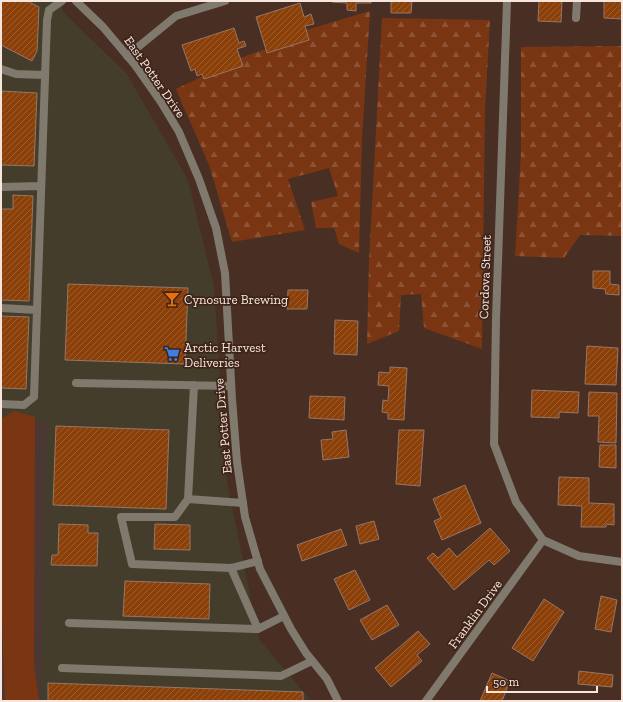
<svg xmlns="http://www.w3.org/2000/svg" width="623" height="702" viewBox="0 0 623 702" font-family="'Zilla Slab',serif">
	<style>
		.commercial { fill: #443d2b }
		.education { fill: #4c3832 }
		.green { fill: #7a3612 }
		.forest { fill: url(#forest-firs) }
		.building { fill: url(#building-hatch); stroke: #957768 }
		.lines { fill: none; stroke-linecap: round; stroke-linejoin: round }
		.service { stroke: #807a6e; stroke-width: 8 }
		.minor { stroke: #807a6e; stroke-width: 8 }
		.tertiary { stroke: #807a6e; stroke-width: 8 }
		.labels { text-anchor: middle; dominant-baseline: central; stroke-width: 3.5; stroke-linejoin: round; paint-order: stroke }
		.street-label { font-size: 13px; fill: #f7e6de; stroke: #3e2419 }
		.poi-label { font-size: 13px; fill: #f7e6de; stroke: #3e2419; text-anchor: start }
	</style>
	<defs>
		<pattern id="forest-firs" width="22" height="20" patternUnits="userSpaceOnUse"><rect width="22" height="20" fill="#7a3612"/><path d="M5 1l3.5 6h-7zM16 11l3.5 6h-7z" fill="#8e5334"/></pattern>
		<pattern id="building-hatch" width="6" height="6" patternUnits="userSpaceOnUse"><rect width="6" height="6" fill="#8c4009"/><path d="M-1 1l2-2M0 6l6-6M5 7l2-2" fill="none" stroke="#9d5c2c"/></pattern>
	</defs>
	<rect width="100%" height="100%" fill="#492e23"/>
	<!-- commercial -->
	<path class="commercial" d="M 1,1 L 62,1 L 62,11 L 127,74 L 188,180 L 214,287 L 227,482 L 259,639 L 311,701 L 1,701 Z"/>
	<!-- education -->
	<path class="education" d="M 1,422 L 47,422 L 41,701 L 1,701 Z"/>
	<!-- green -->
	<path class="green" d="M 14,411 L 35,417 L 34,664 L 39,701 L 5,701 L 1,592 L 1,419 Z"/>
	<!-- forest -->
	<path class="forest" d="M 370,11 L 362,139 L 359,253 L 339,244 L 334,228 L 316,228 L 311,202 L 338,196 L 329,168 L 288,179 L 305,230 L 232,242 L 209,165 L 176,89 L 203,76 L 204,79 L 242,66 L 240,58 L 266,49 L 267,53 L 309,40 L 306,30 Z
		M 382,18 L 490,20 L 485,109 L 482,349 L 424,328 L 421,294 L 401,295 L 399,331 L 367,344 L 369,261 Z
		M 622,46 L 622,236 L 580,235 L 564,258 L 515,256 L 521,153 L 521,47 Z"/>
	<!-- building -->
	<path class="building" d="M 1,1 L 27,1 L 39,7 L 37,51 L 32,61 L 1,45 Z
		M 332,1 L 371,1 L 371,3 L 356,3 L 356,11 L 347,10 L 347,3 L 332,2 Z
		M 391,1 L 412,1 L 411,13 L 391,13 Z
		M 539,1 L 562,1 L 561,22 L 538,21 Z
		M 604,1 L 622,1 L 622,19 L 604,18 Z
		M 300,3 L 304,17 L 311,14 L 314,24 L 305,26 L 309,40 L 267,53 L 256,17 Z
		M 234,28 L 239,43 L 244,41 L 246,46 L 237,49 L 243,66 L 204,79 L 202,74 L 197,76 L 195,69 L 191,71 L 182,45 Z
		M 1,91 L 37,93 L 34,166 L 1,165 Z
		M 13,195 L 33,196 L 29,301 L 1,300 L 1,209 L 13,209 Z
		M 593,271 L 610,271 L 610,284 L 619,285 L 619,295 L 606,294 L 605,289 L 593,288 Z
		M 68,284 L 188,288 L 185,364 L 65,360 Z
		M 288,290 L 308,290 L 307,309 L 287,309 Z
		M 1,316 L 29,317 L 26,389 L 1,388 Z
		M 335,320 L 358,321 L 357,355 L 334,354 Z
		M 587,346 L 618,348 L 616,385 L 585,384 Z
		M 390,367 L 407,368 L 404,420 L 388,419 L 388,413 L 382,412 L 383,400 L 388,401 L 389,386 L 378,385 L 379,372 L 390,373 Z
		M 532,390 L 579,392 L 578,413 L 559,412 L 559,418 L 531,417 Z
		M 589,392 L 617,393 L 616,443 L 598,442 L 599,416 L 588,416 Z
		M 310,396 L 345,397 L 344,420 L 309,418 Z
		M 56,426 L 169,430 L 166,509 L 53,505 Z
		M 346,430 L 349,457 L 323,460 L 321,440 L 333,439 L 332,432 Z
		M 399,430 L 424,430 L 420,486 L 396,484 Z
		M 600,445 L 616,445 L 616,468 L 599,467 Z
		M 559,477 L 589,478 L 589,503 L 614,504 L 614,525 L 606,524 L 606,527 L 581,527 L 582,506 L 558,505 Z
		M 465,485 L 481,523 L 442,540 L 434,521 L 441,518 L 433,499 Z
		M 374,521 L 379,539 L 360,544 L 356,526 Z
		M 59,524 L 88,525 L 88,533 L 98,533 L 97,566 L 51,565 L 52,555 L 58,555 Z
		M 155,524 L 190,525 L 190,550 L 154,549 Z
		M 490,528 L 510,551 L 494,565 L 489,560 L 454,590 L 427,558 L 433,553 L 438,558 L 449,548 L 457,557 Z
		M 341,529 L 347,545 L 302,561 L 297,545 Z
		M 355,570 L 370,600 L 349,610 L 334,579 Z
		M 125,581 L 210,584 L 209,619 L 123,616 Z
		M 601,596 L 617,600 L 611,632 L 595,629 Z
		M 544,599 L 564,612 L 533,661 L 512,648 Z
		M 387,605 L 399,625 L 372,640 L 360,620 Z
		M 418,631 L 430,644 L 417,655 L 422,661 L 391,687 L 375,668 Z
		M 579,671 L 613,675 L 612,687 L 578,684 Z
		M 492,673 L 510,681 L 502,701 L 480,701 Z
		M 48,683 L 303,692 L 303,701 L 48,701 Z"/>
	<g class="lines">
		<!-- service -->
		<path class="service" d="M 576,18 L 577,1
			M 127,56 L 176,16 L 225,1
			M 1,69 L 16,74 L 45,75
			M 1,187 L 41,186
			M 1,308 L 37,310
			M 76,383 L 231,386
			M 1,404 L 24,405 L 34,397 L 47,20 L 49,10 L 62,1
			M 188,499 L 194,385
			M 243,503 L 188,499 L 175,517 L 121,517 L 132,564 L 231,568 L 258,561
			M 231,568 L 258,629
			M 69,623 L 258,629 L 284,616
			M 62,668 L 281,676 L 312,661"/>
		<!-- minor -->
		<path class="minor" d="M 507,1 L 496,319 L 494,444 L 516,502 L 543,540
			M 543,540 L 579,556 L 622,562
			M 426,701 L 543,540"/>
		<!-- tertiary -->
		<path class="tertiary" d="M 76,1 L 103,27 L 135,65 L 161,102 L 179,132 L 199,179 L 216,228 L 225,273 L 232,399 L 237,462 L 245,517 L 260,569 L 291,629 L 306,653 L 327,679 L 338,701"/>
	</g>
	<!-- icons -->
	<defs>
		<symbol id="bar-bare" viewBox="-9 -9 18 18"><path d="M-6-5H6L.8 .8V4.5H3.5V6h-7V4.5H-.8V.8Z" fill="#e8710a" stroke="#3e2419" stroke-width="2.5" paint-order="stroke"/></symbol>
		<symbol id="supermarket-bare" viewBox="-9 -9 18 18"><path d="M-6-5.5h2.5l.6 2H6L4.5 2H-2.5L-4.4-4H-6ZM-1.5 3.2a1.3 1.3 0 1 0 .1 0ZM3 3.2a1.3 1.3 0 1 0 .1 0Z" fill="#3f7fe0" stroke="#3e2419" stroke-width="2.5" paint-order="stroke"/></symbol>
	</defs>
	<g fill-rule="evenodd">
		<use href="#bar-bare" x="161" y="288" width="22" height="22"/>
		<use href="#supermarket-bare" x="161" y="343" width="22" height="22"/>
	</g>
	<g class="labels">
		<!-- street labels -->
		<g class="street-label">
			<text transform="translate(155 77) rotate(55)">East Potter Drive</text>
			<text transform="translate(485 277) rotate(-88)">Cordova Street</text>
			<text transform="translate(223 426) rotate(-95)">East Potter Drive</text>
			<text transform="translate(475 614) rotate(-54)">Franklin Drive</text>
		</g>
		<!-- poi labels -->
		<g class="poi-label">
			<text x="184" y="299">Cynosure Brewing</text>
			<text x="184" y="347">Arctic Harvest<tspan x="184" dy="15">Deliveries</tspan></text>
		</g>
	</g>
	<!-- border -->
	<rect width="623" height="702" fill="none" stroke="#f7e6de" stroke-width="4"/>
	<!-- scale -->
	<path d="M487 686v6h110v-6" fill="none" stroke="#f7e6de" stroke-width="2"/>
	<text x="493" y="686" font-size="12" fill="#f7e6de" stroke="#3e2419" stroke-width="3" paint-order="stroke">50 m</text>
</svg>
